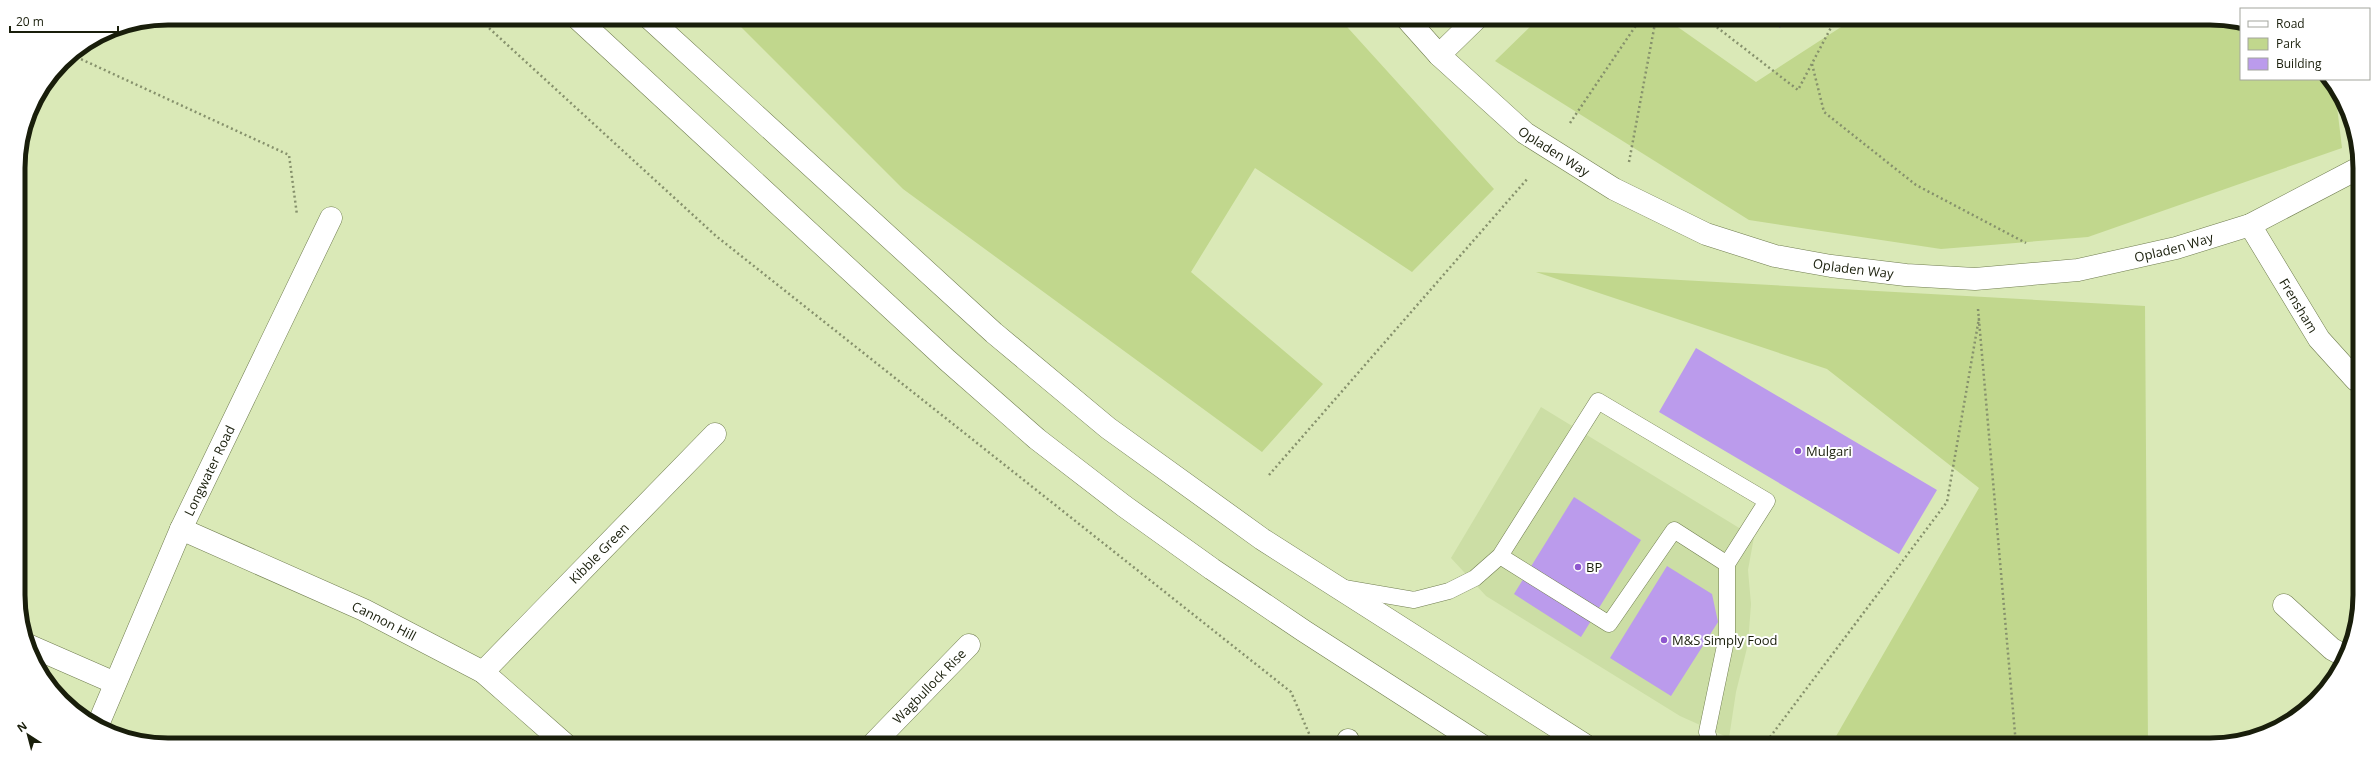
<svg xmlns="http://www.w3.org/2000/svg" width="2378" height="763" viewBox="0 0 2378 763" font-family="'Open Sans',sans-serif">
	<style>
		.built { fill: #ccdea5 }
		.green { fill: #c1d78d }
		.building { fill: #bb9bec }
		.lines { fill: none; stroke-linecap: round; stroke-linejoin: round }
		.service-casing { stroke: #707d50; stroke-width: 17 }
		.minor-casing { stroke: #707d50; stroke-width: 23 }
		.trunk-casing { stroke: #707d50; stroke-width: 23 }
		.path { stroke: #86916c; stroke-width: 2.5; stroke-dasharray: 2 3; stroke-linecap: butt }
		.service { stroke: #fff; stroke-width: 16 }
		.minor { stroke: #fff; stroke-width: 22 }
		.trunk { stroke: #fff; stroke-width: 22 }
		.poi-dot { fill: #8e57cf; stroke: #fff; stroke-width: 1.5 }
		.labels { text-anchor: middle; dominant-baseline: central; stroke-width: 4; stroke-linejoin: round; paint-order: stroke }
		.street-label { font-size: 13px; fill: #191e0b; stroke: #fff }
		.poi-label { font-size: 13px; fill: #191e0b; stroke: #fff; text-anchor: start }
		.rim { fill: none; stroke: #191e0b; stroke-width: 5 }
	</style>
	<rect width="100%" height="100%" fill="#dae9b7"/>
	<!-- built -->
	<path class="built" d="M 1541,407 L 1754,537 L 1748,570 L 1751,604 L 1748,644 L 1736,692 L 1729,738 L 1680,716 L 1486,596 L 1451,558 Z"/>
	<!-- green -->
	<path class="green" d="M 732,18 L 1339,18 L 1494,189 L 1412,272 L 1255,168 L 1191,272 L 1323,384 L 1262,452 L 903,189 Z
		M 1539,18 L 1665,18 L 1756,82 L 1855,18 L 2210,18 L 2241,22 L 2241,79 L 2324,79 L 2335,90 L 2342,148 L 2088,237 L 1941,249 L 1749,220 L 1495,61 Z
		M 1536,272 L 2145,306 L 2148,745 L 1831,745 L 1979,488 L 1827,369 Z"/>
	<!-- building -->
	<path class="building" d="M 1767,18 L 1788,18 L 1780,28 Z
		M 1696,348 L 1937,490 L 1899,554 L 1659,412 Z
		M 1574,497 L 1641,540 L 1581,637 L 1514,594 Z
		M 1667,566 L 1712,594 L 1718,622 L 1671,696 L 1610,658 Z"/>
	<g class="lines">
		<defs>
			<path id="service" d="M 1500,556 L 1609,624 L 1674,530 L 1727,564
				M 1344,588 L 1414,600 L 1449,591 L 1475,578 L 1500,556 L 1598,401 L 1767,501 L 1727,564 L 1727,636 L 1707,732 L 1711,745"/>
			<g id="minor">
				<path id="s1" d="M 1406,18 L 1439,55 L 1525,133 L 1614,189 L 1706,234 L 1775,256 L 1831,266 L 1906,275 L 1975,279 L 2078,270 L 2176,248 L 2250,225 L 2357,169"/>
				<path d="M 1439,55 L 1477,18"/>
				<path id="s2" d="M 2250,225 L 2319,339 L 2356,380"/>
				<path id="s3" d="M 181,529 L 364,610 L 483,672 L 566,745"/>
				<path d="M 2284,605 L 2332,649 L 2345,656"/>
				<path d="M 28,645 L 115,683"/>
				<path id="s4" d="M 483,672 L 715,434"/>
				<path id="s5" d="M 97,727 L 181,529 L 331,218"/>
				<path id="s6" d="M 872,745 L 969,645"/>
				<path d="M 1346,745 L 1348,740"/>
			</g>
			<path id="trunk" d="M 577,18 L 947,360 L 1037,439 L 1124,506 L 1212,569 L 1304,631 L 1481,745
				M 649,18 L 994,333 L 1108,428 L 1262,539 L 1585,745"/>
		</defs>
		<!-- service casing -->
		<use href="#service" class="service-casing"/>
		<!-- minor casing -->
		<use href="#minor" class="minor-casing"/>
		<!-- trunk casing -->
		<use href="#trunk" class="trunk-casing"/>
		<!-- path -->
		<path class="path" d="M 478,18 L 716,236 L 1291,692 L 1314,745
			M 1705,18 L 1798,90 L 1836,18
			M 72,55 L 289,155 L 297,215
			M 1812,64 L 1824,112 L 1916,185 L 2026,243
			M 1570,123 L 1641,18
			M 1629,162 L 1656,18
			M 1978,309 L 2016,745
			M 1269,475 L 1528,178
			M 1764,745 L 1947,502 L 1979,318"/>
		<!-- service -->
		<use href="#service" class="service"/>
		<!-- minor -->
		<use href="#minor" class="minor"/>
		<!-- trunk -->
		<use href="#trunk" class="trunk"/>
	</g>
	<!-- markers -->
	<g class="poi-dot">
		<circle cx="1798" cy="451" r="4"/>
		<circle cx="1578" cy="567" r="4"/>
		<circle cx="1664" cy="640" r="4"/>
	</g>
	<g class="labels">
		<!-- street labels -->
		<g class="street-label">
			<text stroke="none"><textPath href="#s1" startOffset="200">Opladen Way</textPath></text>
			<text stroke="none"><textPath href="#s1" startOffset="849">Opladen Way</textPath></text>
			<text stroke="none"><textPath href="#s1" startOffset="525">Opladen Way</textPath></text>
			<text stroke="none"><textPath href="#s2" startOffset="94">Frensham</textPath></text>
			<text stroke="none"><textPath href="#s5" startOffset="280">Longwater Road</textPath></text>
			<text stroke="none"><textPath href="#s4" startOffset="166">Kibble Green</textPath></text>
			<text stroke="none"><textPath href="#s3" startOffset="223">Cannon Hill</textPath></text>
			<text stroke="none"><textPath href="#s6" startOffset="82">Wagbullock Rise</textPath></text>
		</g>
		<!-- poi labels -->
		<g class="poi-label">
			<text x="1806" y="451">Mulgari</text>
			<text x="1586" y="567">BP</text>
			<text x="1672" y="640">M&amp;S Simply Food</text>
		</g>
	</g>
	<!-- crop -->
	<path d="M0 0H2378V763H0ZM168 25H2210A143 143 0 0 1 2353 168V595A143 143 0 0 1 2210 738H168A143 143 0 0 1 25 595V168A143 143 0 0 1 168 25Z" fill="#fff" fill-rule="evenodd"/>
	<path class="rim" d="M168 25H2210A143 143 0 0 1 2353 168V595A143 143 0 0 1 2210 738H168A143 143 0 0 1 25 595V168A143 143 0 0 1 168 25Z"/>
	<!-- legend -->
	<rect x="2240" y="8" width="130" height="72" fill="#ffffff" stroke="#a3a59d"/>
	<rect x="2248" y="21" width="20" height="6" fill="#ffffff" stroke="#a3a59d"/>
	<text x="2276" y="28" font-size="12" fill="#191e0b">Road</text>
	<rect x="2248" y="38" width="20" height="12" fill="#c1d78d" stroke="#a3a59d"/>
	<text x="2276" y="48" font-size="12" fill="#191e0b">Park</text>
	<rect x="2248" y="58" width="20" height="12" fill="#bb9bec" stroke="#a3a59d"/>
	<text x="2276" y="68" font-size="12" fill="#191e0b">Building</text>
	<!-- north arrow -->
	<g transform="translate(28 735) rotate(324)" stroke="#ffffff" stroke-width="3" paint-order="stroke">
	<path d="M0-3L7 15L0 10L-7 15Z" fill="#191e0b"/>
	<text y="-6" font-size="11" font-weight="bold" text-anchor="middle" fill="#191e0b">N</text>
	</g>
	<!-- scale -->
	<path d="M10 26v6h108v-6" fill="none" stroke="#191e0b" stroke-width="2"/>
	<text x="16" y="26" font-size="12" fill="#191e0b" stroke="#ffffff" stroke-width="3" paint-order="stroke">20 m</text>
</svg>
